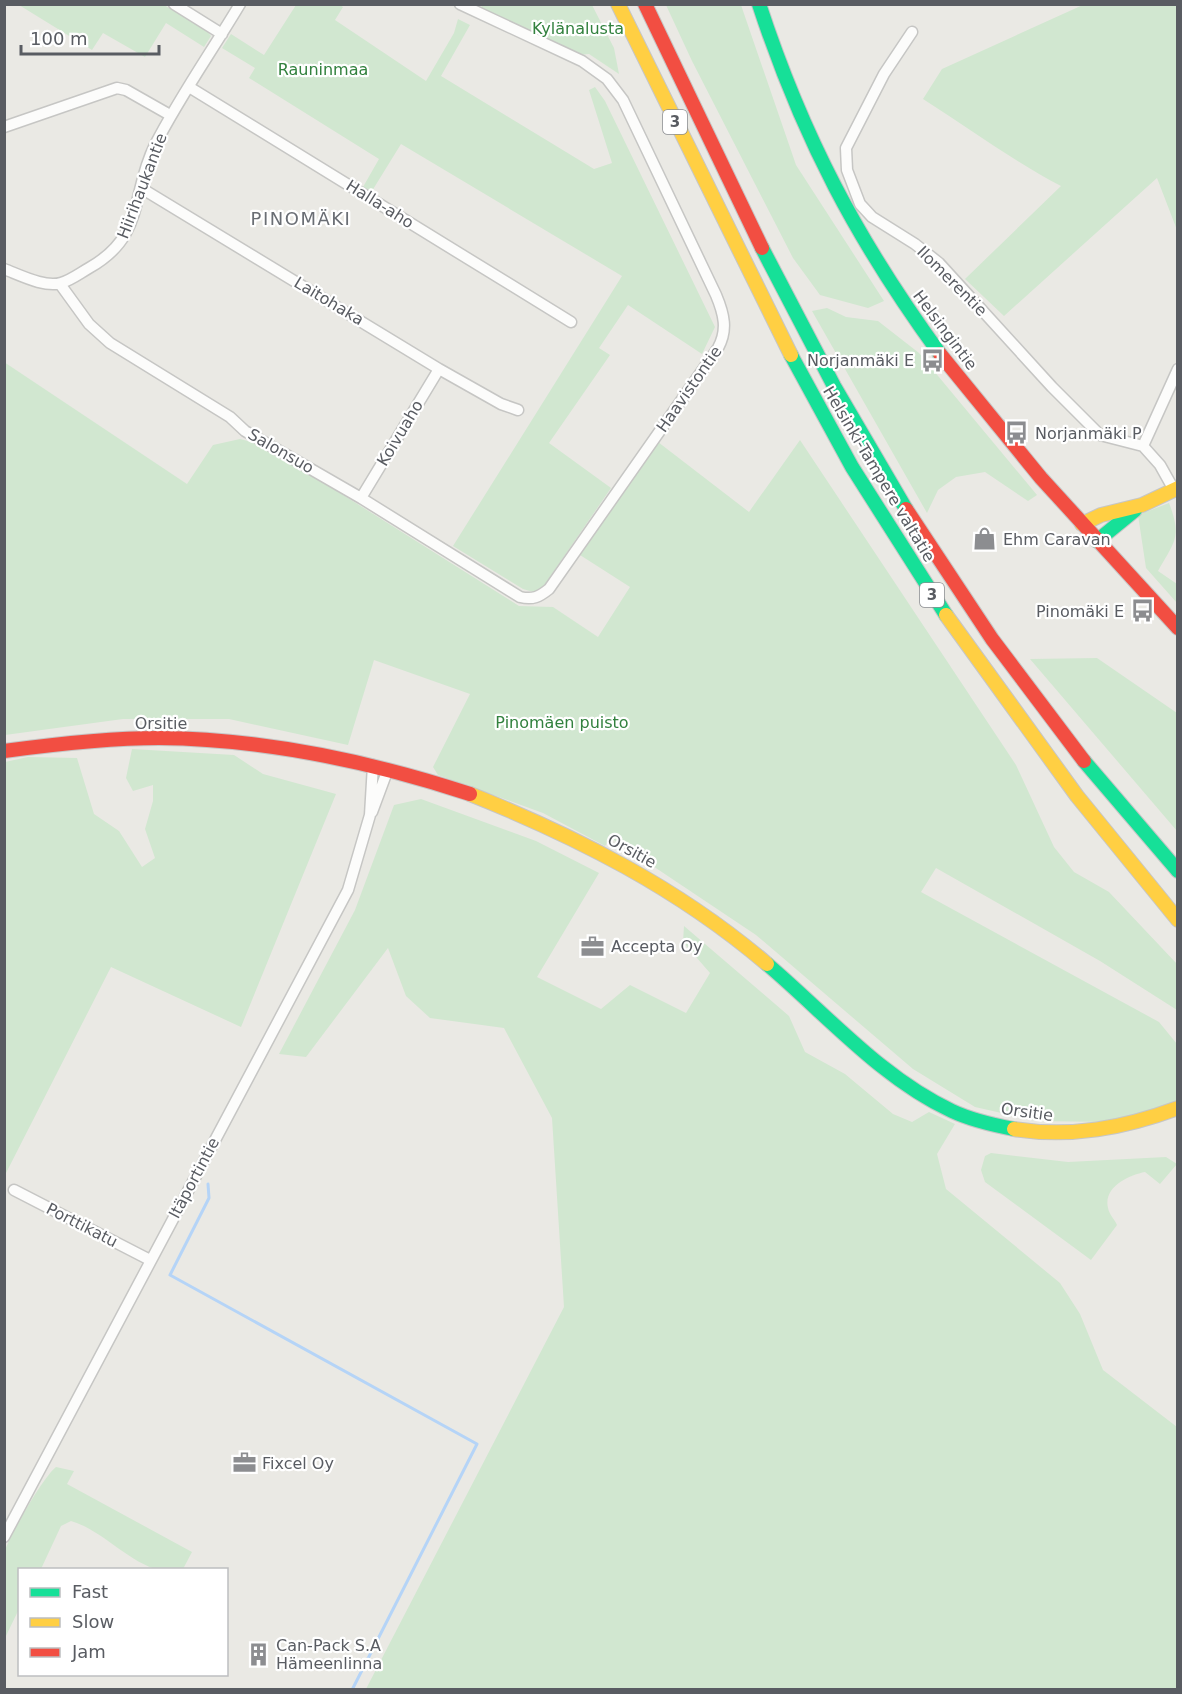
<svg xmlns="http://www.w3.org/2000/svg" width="1182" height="1694" viewBox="0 0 1182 1694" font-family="'DejaVu Sans',sans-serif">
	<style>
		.green { fill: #d1e7d0 }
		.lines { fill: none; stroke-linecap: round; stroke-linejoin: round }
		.stream { stroke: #b5d4f7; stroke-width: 3 }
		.street-casing { stroke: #c6c6c4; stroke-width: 13 }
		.fast-casing { stroke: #c6c6c6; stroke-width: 16 }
		.slow-casing { stroke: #c6c6c6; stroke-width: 16 }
		.jam-casing { stroke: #c6c6c6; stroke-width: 16 }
		.street { stroke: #fcfcfb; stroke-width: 10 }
		.fast { stroke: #16e098; stroke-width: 14 }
		.slow { stroke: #ffcf43; stroke-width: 14 }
		.jam { stroke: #f24e42; stroke-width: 14 }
		.labels { text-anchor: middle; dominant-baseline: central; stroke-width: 4.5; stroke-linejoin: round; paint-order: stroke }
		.shield { fill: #fff; stroke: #8b8d91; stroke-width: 1.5 }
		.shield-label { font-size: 15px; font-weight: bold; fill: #595c62 }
		.park-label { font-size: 16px; fill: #32813e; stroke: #fff }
		.street-label { font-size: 16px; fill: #595c62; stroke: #fff }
		.poi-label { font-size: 16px; fill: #595c62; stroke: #fff; text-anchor: start }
		.neighbourhood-label { font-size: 18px; letter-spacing: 1.5px; fill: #6a6e74; stroke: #fff }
	</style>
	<rect width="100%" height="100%" fill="#eae9e4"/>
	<!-- green -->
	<path class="green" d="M 483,4 L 592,5 L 614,48 L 619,74 L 589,54 L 578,55 L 480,9 Z
		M 1085,4 L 1177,5 L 1177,230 L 1157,178 L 1004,316 L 965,279 L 1061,186 C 1013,161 969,128 923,99 L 942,69 Z
		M 19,5 L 164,5 L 206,30 L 211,36 L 204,47 L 166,23 L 145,57 L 103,33 L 92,50 Z
		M 296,5 L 340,5 L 343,7 L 335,20 L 426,81 L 454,33 L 458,19 L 470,25 L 441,76 L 594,169 L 612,163 L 589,90 L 595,87 L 605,101 L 715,327 L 702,354 L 628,305 L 599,348 L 610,355 L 549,443 L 611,488 L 541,590 L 533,592 L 523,589 L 453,546 L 622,276 L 401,144 L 372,191 L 363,187 L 379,159 L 249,78 L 255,68 L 222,48 L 231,34 L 264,55 Z
		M 666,5 L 741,5 L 796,165 L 884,301 L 868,308 L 820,295 L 793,258 L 692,61 Z
		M 827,308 L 846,317 L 878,321 L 919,353 L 1037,495 L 1028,501 L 985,472 L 956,477 L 938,490 L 927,513 L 812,311 Z
		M 4,362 L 187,484 L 213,445 L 240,439 L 264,445 L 519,606 L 553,607 L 598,637 L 630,587 L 580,555 L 658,442 L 749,512 L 800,440 L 1016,765 L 1054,847 L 1074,872 L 1109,892 L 1177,964 L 1177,1010 L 1100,961 L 936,868 L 921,892 L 1159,1022 L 1177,1044 L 1177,1101 L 1154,1112 L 1108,1122 L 1036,1121 L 975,1107 L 913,1069 L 756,935 L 611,838 L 605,846 L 543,813 L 438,775 L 433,767 L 470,694 L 374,660 L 348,745 L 229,719 L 123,719 L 5,735 Z
		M 1169,503 C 1182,537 1175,541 1158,571 L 1177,584 L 1177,603 L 1146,568 L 1138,515 Z
		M 1097,658 L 1177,713 L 1177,831 L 1030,659 Z
		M 132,749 L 234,755 L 263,774 L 336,794 L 241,1027 L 111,967 L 5,1175 L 5,762 L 28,757 L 77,758 L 94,814 L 119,831 L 142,867 L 155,858 L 145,829 L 153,801 L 153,785 L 133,791 L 126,778 Z
		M 421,799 L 536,841 L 599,873 L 537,977 L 601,1009 L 630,985 L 686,1013 L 710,973 L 683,942 L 684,926 L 789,1016 L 805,1052 L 845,1074 L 893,1114 L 912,1122 L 929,1112 L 955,1124 L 937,1154 L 946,1189 L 1060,1283 L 1080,1314 L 1103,1370 L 1177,1427 L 1177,1689 L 366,1689 L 564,1307 L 552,1118 L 504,1028 L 430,1018 L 406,996 L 388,948 L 306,1057 L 279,1054 L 355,910 L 394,805 Z
		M 991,1153 L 1068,1162 L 1166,1157 L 1177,1164 L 1160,1184 L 1145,1172 C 1129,1175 1103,1187 1108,1208 C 1109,1214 1115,1220 1117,1225 L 1091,1260 L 985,1182 L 981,1170 L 985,1156 Z
		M 56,1467 L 74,1471 L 67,1484 L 192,1552 L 183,1569 C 176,1570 166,1571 159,1570 C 128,1562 102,1530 71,1521 L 61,1526 L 41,1569 L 20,1570 L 19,1609 L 5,1638 C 4,1611 1,1581 4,1554 C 7,1539 44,1476 56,1467 Z"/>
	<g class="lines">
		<!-- stream -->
		<path class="stream" d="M 208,1184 L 209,1198 L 170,1275 L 477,1444 L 352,1690"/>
		<defs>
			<path id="street" d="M 174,4 L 222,34
				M 912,32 L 884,74 L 846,148 L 847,170 L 860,204 L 872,217 L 915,244 L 939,263 L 1052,387 L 1100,435 L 1143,446 L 1160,465 L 1174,490
				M 189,87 L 571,322
				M 4,127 L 117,88 L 126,90 L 170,115
				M 141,188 L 439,369 L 501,404 L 518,410
				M 4,269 C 20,275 45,288 61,283 C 71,280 80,273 89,268 C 146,236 130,195 155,145 C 180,96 212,51 240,4
				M 60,284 L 89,324 L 110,343 L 230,417 L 245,431 L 361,498 L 520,597 C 533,600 539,597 549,589 L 718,348 C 728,330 724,314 716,295 L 623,100 L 607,79 L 582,61 L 460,4
				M 1143,446 L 1178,369
				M 361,498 L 439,369
				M 372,812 L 388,769
				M 14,1190 L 150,1260
				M 4,1537 L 348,890 L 370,815 L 373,765"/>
			<path id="fast" d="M 759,4 C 803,138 857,240 940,354
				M 762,248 L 834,386 L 906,509
				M 791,355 L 852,467 L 946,615
				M 1097,541 L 1135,510
				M 1084,761 L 1178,871
				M 767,964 C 826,1014 881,1078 952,1111 C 971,1120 993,1125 1014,1129"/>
			<path id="slow" d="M 618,4 L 791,355
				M 1082,524 L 1101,515 L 1142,505 L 1178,488
				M 946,615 L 1077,796 L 1178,920
				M 470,794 C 577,837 678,888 767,964
				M 1014,1129 C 1071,1138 1124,1128 1178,1108"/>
			<path id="jam" d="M 645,4 L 762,248
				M 940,354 L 1041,478 L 1178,628
				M 906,509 L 992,639 L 1084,761
				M 4,751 C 56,744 107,738 159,738 C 265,739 369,761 470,794"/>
		</defs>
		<!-- street casing -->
		<use href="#street" class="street-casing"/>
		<!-- fast casing -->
		<use href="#fast" class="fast-casing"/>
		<!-- slow casing -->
		<use href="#slow" class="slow-casing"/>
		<!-- jam casing -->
		<use href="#jam" class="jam-casing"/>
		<!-- street -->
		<use href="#street" class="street"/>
		<!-- fast -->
		<use href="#fast" class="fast"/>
		<!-- slow -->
		<use href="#slow" class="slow"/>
		<!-- jam -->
		<use href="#jam" class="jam"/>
	</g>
	<!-- icons -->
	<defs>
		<symbol id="bus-bare" viewBox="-9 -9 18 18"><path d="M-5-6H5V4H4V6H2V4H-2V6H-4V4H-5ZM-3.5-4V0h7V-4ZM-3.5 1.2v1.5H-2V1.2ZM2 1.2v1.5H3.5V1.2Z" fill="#8c8d90" stroke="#fff" stroke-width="2.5" paint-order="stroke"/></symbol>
		<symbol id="shop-bare" viewBox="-9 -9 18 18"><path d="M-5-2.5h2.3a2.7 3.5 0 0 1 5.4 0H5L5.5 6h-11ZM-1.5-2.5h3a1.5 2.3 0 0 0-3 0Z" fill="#8c8d90" stroke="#fff" stroke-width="2.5" paint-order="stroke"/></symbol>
		<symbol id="office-bare" viewBox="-9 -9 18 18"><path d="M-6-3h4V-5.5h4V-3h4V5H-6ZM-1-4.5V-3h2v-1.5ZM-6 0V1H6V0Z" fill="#8c8d90" stroke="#fff" stroke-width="2.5" paint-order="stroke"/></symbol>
		<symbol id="building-bare" viewBox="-9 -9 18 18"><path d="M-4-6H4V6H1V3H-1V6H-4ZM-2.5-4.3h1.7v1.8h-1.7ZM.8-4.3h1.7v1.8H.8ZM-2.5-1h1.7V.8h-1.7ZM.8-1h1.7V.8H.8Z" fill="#8c8d90" stroke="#fff" stroke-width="2.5" paint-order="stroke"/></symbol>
	</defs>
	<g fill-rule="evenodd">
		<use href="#bus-bare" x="916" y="344" width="33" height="33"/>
		<use href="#bus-bare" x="1000" y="416" width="33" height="33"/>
		<use href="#shop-bare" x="968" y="522" width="33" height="33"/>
		<use href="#bus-bare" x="1126" y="594" width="33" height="33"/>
		<use href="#office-bare" x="576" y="930" width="33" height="33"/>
		<use href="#office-bare" x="228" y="1446" width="33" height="33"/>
		<use href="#building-bare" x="242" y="1638" width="33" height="33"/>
	</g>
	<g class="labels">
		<!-- shield labels -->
		<g class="shield">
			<rect x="663" y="110" width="24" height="24" rx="4.5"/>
			<rect x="920" y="583" width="24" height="24" rx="4.5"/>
		</g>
		<g class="shield-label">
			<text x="675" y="122">3</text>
			<text x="932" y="595">3</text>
		</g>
		<!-- park labels -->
		<g class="park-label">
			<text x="578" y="28">Kylänalusta</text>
			<text x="323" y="69">Rauninmaa</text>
			<text x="562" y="722">Pinomäen puisto</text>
		</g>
		<!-- street labels -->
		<g class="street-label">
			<text transform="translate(142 186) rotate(-69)">Hiirihaukantie</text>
			<text transform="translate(380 204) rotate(32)">Halla-aho</text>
			<text transform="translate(952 281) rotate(45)">Ilomerentie</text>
			<text transform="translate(329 301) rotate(31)">Laitohaka</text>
			<text transform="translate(945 330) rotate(53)">Helsingintie</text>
			<text transform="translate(689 389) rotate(-55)">Haavistontie</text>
			<text transform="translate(400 433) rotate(-59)">Koivuaho</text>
			<text transform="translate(281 451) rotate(30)">Salonsuo</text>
			<text transform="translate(879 474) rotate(59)">Helsinki-Tampere valtatie</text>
			<text x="161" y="723">Orsitie</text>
			<text transform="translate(632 851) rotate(29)">Orsitie</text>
			<text transform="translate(1027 1112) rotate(8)">Orsitie</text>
			<text transform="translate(194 1178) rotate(-62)">Itäportintie</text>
			<text transform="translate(82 1225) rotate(27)">Porttikatu</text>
		</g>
		<!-- poi labels -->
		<g class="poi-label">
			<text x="914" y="360" text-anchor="end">Norjanmäki E</text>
			<text x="1035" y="433">Norjanmäki P</text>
			<text x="1003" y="539">Ehm Caravan</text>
			<text x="1124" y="611" text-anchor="end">Pinomäki E</text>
			<text x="611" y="946">Accepta Oy</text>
			<text x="262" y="1463">Fixcel Oy</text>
			<text x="276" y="1645">Can-Pack S.A<tspan x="276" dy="18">Hämeenlinna</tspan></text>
		</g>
		<!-- neighbourhood labels -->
		<g class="neighbourhood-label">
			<text x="301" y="218">PINOMÄKI</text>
		</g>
	</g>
	<!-- border -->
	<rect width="1182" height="1694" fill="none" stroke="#595c62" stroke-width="12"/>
	<!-- legend -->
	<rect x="18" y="1568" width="210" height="108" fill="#ffffff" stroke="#bdbec0" stroke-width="1.5"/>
	<rect x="30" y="1588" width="30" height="9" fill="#16e098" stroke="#bdbec0" stroke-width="1.5"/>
	<text x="72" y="1598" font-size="18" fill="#595c62">Fast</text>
	<rect x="30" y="1618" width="30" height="9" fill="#ffcf43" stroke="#bdbec0" stroke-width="1.5"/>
	<text x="72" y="1628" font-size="18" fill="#595c62">Slow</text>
	<rect x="30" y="1648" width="30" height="9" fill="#f24e42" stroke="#bdbec0" stroke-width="1.5"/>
	<text x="72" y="1658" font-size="18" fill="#595c62">Jam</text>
	<!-- scale -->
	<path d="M21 45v9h138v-9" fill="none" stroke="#595c62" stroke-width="3"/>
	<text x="30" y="45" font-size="18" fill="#595c62" stroke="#ffffff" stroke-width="4.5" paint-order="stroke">100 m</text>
</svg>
